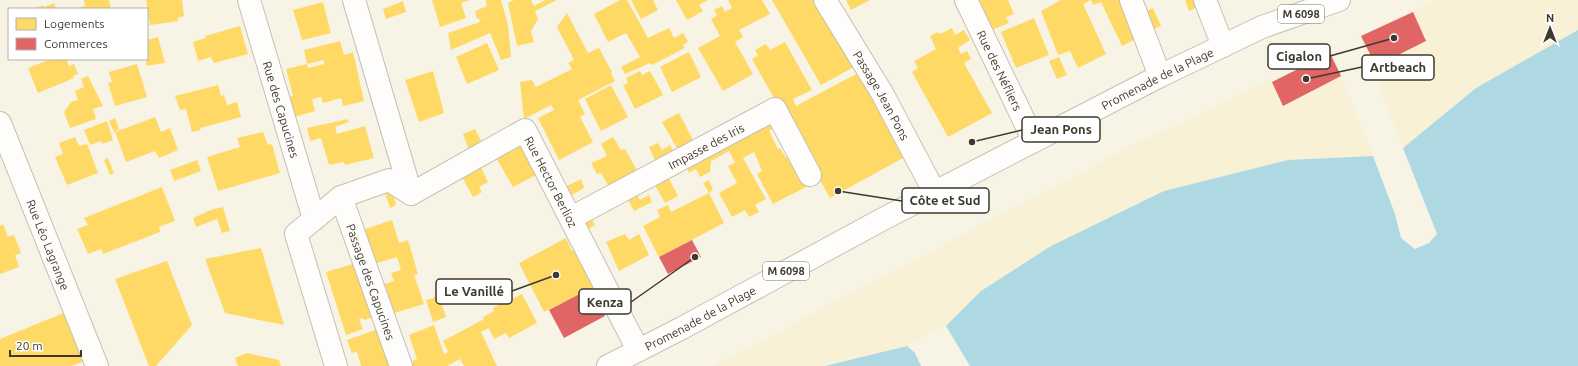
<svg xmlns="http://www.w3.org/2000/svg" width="1578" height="366" viewBox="0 0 1578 366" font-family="Ubuntu,sans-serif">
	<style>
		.sand { fill: #f8f1d6 }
		.water { fill: #aed9e2 }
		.homes { fill: #ffd966 }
		.shops { fill: #e06666 }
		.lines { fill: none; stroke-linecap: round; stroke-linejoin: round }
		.street-casing { stroke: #c3c0b4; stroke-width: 24 }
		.primary-casing { stroke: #c3c0b4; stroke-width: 24 }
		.street { stroke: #fefdfb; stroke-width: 22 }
		.primary { stroke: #fefdfb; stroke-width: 22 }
		.labels { text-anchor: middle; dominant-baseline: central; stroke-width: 4; stroke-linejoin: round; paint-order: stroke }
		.shield { fill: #fff; stroke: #77756c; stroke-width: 1 }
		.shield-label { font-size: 11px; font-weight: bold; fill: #3d3a2d }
		.street-label { font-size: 12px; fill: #3d3a2d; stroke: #fff }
		.leader { fill: none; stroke: #3d3a2d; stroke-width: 1.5 }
		.callout-dot { fill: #3d3a2d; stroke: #fff; stroke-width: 1.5 }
		.callout { fill: #fff; stroke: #3d3a2d; stroke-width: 1.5 }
		.callout-label { font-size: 13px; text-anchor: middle; font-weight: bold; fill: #3d3a2d }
	</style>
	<rect width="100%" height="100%" fill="#f7f4e6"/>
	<!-- sand -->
	<path class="sand" d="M 1435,0 L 1578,0 L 1578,30 L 1476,88 L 1403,148 L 1359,36 Z
		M 1331,51 L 1373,156 L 1288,160 L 1164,191 L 1051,246 L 981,291 L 946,326 L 907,346 L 825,366 L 713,366 L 1133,145 Z"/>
	<!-- water -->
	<path class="water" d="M 1578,30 L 1578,366 L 970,366 L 946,326 L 981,291 L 1051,246 L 1164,191 L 1288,160 L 1373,156 L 1395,214 L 1401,238 L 1415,249 L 1429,243 L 1437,234 L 1403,148 L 1476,88 Z
		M 907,346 L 915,353 L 921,366 L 825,366 Z"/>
	<!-- homes -->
	<path class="homes" d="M 84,0 L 109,0 L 111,9 L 81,9 L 80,7 L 85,6 Z
		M 146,0 L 182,0 L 184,16 L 177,18 L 178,21 L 150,25 Z
		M 432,0 L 470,0 L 461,3 L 466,18 L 440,27 Z
		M 486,0 L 501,0 L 508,25 L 511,57 L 501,60 L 490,33 L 451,50 L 448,33 L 480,22 L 479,19 L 490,15 L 477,19 L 475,11 L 487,6 Z
		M 514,0 L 531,0 L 534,6 L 545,0 L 557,0 L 535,11 L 538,19 L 531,31 L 534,42 L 517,46 L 508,3 Z
		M 620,0 L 627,0 L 648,38 L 669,28 L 674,38 L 683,33 L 688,42 L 683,45 L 685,48 L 652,65 L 650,63 L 625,74 L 621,67 L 640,57 L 626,33 L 608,42 L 594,14 Z
		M 631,0 L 653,0 L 658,10 L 641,19 Z
		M 676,0 L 708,0 L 699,5 L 703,11 L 687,20 Z
		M 728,0 L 762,0 L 770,14 L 739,30 L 743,37 L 735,42 L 753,74 L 723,91 L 698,48 L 720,36 L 711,19 L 717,16 L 714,10 L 722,6 L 725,12 L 732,8 Z
		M 772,0 L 816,0 L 854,67 L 821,85 Z
		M 846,0 L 870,0 L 851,10 Z
		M 972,0 L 1008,0 L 1014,14 L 1006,17 L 1009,23 L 987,32 Z
		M 1061,0 L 1125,0 L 1140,37 L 1122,46 L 1101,2 L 1093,5 L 1091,0 L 1083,4 L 1106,54 L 1078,68 L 1070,51 L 1058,55 L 1041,11 Z
		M 1185,0 L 1195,0 L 1198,7 L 1189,11 Z
		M 403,1 L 406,12 L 386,19 L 383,9 Z
		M 323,2 L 331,33 L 302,40 L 293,10 Z
		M 54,3 L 56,9 L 34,9 L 43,5 L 44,7 Z
		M 1153,8 L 1161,26 L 1149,31 L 1141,13 Z
		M 567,13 L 588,53 L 599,48 L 612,72 L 611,73 L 615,81 L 578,100 L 585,114 L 580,117 L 593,142 L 559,160 L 538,118 L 554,110 L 551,105 L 524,119 L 520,82 L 532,80 L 536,87 L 572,69 L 568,63 L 574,60 L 557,27 Z
		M 1034,18 L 1049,55 L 1016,68 L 1001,32 Z
		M 240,26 L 248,54 L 214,63 L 211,57 L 198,61 L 193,42 L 206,38 L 205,36 Z
		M 952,28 L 955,35 L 964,30 L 970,40 L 958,48 L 961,54 L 967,51 L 971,59 L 964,63 L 992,113 L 948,137 L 912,72 L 918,68 L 914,61 L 936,49 L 930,36 L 938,32 L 940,34 Z
		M 158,37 L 165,63 L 146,66 L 147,40 Z
		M 340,41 L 344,55 L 353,52 L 364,101 L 343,106 L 341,98 L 323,103 L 321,97 L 312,99 L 315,111 L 295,117 L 289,97 L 293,96 L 286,69 L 307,64 L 308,68 L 324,64 L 324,60 L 307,64 L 304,50 Z
		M 785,42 L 812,90 L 793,99 L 796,106 L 858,73 L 905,157 L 830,198 L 752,59 L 758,56 L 755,50 L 766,44 L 770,50 Z
		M 487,43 L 499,70 L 467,84 L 456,57 Z
		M 689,52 L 701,77 L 672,92 L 660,67 Z
		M 1059,57 L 1067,75 L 1057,79 L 1049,61 Z
		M 51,59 L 66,59 L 69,66 L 74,64 L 78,74 L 73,76 L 74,78 L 38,93 L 28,68 Z
		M 137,64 L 147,97 L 115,106 L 108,83 L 112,82 L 109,72 Z
		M 433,71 L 444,113 L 419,122 L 405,80 Z
		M 640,71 L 642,75 L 650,71 L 663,95 L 635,109 L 623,85 L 628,83 L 626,78 Z
		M 88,76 L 103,106 L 93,109 L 96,119 L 70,128 L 64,112 L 71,102 L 78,100 L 75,91 L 84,87 L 81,79 Z
		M 218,85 L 221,96 L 224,95 L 227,105 L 237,102 L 241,117 L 200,128 L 201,130 L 192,132 L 186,109 L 180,110 L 175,96 Z
		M 611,85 L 628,117 L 601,131 L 585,99 Z
		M 679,113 L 694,142 L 678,150 L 662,122 Z
		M 155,117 L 161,132 L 170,128 L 178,150 L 159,158 L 155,151 L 126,162 L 115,132 Z
		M 115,118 L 119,129 L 114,132 L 109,121 Z
		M 773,118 L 777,126 L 769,131 L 778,149 L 780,148 L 786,158 L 792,154 L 808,186 L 773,204 L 757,174 L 762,171 L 754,152 L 743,158 L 766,199 L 755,205 L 759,212 L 749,217 L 745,210 L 732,217 L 719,193 L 737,183 L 728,166 L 735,163 L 729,151 L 711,161 L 710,172 L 700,177 L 696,169 L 689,173 L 684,163 Z
		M 348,119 L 349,122 L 335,127 L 337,134 L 365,126 L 374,158 L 345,165 L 344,162 L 329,165 L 321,138 L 310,141 L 307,128 Z
		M 107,121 L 113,140 L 102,144 L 101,141 L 90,145 L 84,130 Z
		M 475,129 L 482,143 L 469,150 L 463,134 Z
		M 263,132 L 268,145 L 272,144 L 280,173 L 218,191 L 207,157 L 240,147 L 237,138 Z
		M 75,137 L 79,146 L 87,144 L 98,173 L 67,185 L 55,157 L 63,154 L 59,143 Z
		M 613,137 L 621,150 L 625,149 L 638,172 L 609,187 L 601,173 L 597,174 L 591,163 L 607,156 L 601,144 Z
		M 521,141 L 538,174 L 513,187 L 495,156 Z
		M 658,143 L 662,150 L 670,145 L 674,152 L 656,162 L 649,147 Z
		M 108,158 L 114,173 L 110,175 L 104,160 Z
		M 197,160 L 201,171 L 174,181 L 170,170 Z
		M 480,165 L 488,182 L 479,187 L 482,192 L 473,197 L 461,175 Z
		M 666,173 L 678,196 L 665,203 L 652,180 Z
		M 581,179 L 584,188 L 570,196 L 565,187 Z
		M 709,180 L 713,190 L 709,193 L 703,183 Z
		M 162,187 L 175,221 L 159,227 L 160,232 L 103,254 L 101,249 L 88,254 L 77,229 L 88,225 L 84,218 Z
		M 384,190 L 392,190 L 396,205 L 390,208 Z
		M 634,190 L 640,200 L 649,195 L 652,202 L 634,211 L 625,194 Z
		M 709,193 L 724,223 L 659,257 L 643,226 L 660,217 L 657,210 L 668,205 L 671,212 Z
		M 223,207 L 230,231 L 222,233 L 217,219 L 196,227 L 193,218 L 213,209 Z
		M 589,214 L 595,225 L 589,229 L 582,217 Z
		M 392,220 L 399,243 L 408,240 L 418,274 L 414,275 L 424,304 L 394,313 L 385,284 L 394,281 L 391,273 L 401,270 L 397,257 L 374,264 L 363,230 Z
		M 3,224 L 8,237 L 14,235 L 21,253 L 15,255 L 19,267 L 0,274 L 0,226 Z
		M 625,234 L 629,240 L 639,234 L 649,255 L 619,271 L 606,242 Z
		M 566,238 L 572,251 L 574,249 L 594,287 L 544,312 L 519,263 Z
		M 261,248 L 284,325 L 225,313 L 205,259 Z
		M 167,261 L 192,325 L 156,366 L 149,366 L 115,279 Z
		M 363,261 L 380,315 L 364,320 L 363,318 L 359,319 L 363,329 L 346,335 L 326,272 Z
		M 522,294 L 537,323 L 509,338 L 506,333 L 494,339 L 489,328 L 481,332 L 497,366 L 464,366 L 460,359 L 447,366 L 406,366 L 406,364 L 417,359 L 409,335 L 434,325 L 444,354 L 448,352 L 443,341 L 484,319 L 483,317 L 494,311 L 493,308 Z
		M 439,296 L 446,317 L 433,322 L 426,300 Z
		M 71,310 L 90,359 L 72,366 L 0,366 L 0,339 Z
		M 384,327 L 396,366 L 361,366 L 357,352 L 352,353 L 347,340 Z
		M 247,353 L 279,360 L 281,366 L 238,366 L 235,358 Z"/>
	<!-- shops -->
	<path class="shops" d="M 1413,12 L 1426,41 L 1376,66 L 1361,36 Z
		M 1330,53 L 1341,76 L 1283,106 L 1272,82 Z
		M 692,240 L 701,257 L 668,274 L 659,257 Z
		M 591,288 L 605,316 L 564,338 L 549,310 Z"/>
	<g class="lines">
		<defs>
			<g id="street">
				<path id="s1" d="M 249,0 L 314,219"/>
				<path d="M 354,0 L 411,194"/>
				<path id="s2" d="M 825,0 L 882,93 L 935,193"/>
				<path id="s3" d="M 966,0 L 1034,141"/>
				<path d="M 1131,0 L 1160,76"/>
				<path d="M 1205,0 L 1223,46"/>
				<path id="s4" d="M 0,123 L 97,366"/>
				<path id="s5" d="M 341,197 L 401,366"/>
				<path id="s6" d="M 571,218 L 775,109 L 810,175"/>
				<path id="s7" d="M 336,366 L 296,234 L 341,197 L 389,180 L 411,194 L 525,130 L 638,350"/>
			</g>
			<g id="primary">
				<path id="s8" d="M 608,366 L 682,328 L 883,219 L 1160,76 L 1262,27 L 1339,0"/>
			</g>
		</defs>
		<!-- street casing -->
		<use href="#street" class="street-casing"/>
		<!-- primary casing -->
		<use href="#primary" class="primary-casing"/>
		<!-- street -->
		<use href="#street" class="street"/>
		<!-- primary -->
		<use href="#primary" class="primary"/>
	</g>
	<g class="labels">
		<!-- shield labels -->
		<g class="shield">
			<rect x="1278" y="5" width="46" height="18" rx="3"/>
			<rect x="763" y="262" width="46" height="18" rx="3"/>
		</g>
		<g class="shield-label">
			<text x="1301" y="14">M 6098</text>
			<text x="786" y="271">M 6098</text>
		</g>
		<!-- street labels -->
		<g class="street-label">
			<text stroke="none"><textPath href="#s3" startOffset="78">Rue des Néfliers</textPath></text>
			<text stroke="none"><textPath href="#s8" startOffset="620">Promenade de la Plage</textPath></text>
			<text stroke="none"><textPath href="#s2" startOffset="111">Passage Jean Pons</textPath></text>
			<text stroke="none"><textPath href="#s1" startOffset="114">Rue des Capucines</textPath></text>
			<text stroke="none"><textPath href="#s6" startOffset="153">Impasse des Iris</textPath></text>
			<text stroke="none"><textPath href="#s7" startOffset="462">Rue Hector Berlioz</textPath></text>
			<text stroke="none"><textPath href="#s4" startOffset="131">Rue Léo Lagrange</textPath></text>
			<text stroke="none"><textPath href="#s5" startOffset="90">Passage des Capucines</textPath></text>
			<text stroke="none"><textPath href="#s8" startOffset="104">Promenade de la Plage</textPath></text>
		</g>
	</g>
	<!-- callouts -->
	<path class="leader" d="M1394 38L1330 56M1306 79L1362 67M972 142L1022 130M838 191L902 201M556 275L512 291M695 257L631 302"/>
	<g class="callout-dot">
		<circle cx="1394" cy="38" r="4"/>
		<circle cx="1306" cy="79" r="4"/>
		<circle cx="972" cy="142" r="4"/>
		<circle cx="838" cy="191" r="4"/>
		<circle cx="556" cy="275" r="4"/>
		<circle cx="695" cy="257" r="4"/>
	</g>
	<g class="callout">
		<rect x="1268" y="44" width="62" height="25" rx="4"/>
		<rect x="1362" y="55" width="72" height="25" rx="4"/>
		<rect x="1022" y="117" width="78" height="25" rx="4"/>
		<rect x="902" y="188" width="87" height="25" rx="4"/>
		<rect x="436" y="279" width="76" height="25" rx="4"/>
		<rect x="579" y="289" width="52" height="25" rx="4"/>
	</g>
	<g class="callout-label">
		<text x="1299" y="61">Cigalon</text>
		<text x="1398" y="72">Artbeach</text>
		<text x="1061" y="134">Jean Pons</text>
		<text x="945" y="205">Côte et Sud</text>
		<text x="474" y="296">Le Vanillé</text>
		<text x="605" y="307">Kenza</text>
	</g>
	<!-- legend -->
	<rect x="8" y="8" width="140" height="52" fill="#ffffff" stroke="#b1b0ab"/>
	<rect x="16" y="18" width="20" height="12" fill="#ffd966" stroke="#b1b0ab"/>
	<text x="44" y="28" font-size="12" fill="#3d3a2d">Logements</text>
	<rect x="16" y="38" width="20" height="12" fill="#e06666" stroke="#b1b0ab"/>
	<text x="44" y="48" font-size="12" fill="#3d3a2d">Commerces</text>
	<!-- north arrow -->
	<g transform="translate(1550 28)" stroke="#ffffff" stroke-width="3" paint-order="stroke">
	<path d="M0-3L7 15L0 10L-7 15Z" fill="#3d3a2d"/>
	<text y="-6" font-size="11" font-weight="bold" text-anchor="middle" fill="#3d3a2d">N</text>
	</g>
	<!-- scale -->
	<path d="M10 350v6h71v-6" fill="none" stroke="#3d3a2d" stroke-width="2"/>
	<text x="16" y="350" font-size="12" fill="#3d3a2d" stroke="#ffffff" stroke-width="3" paint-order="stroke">20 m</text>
</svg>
